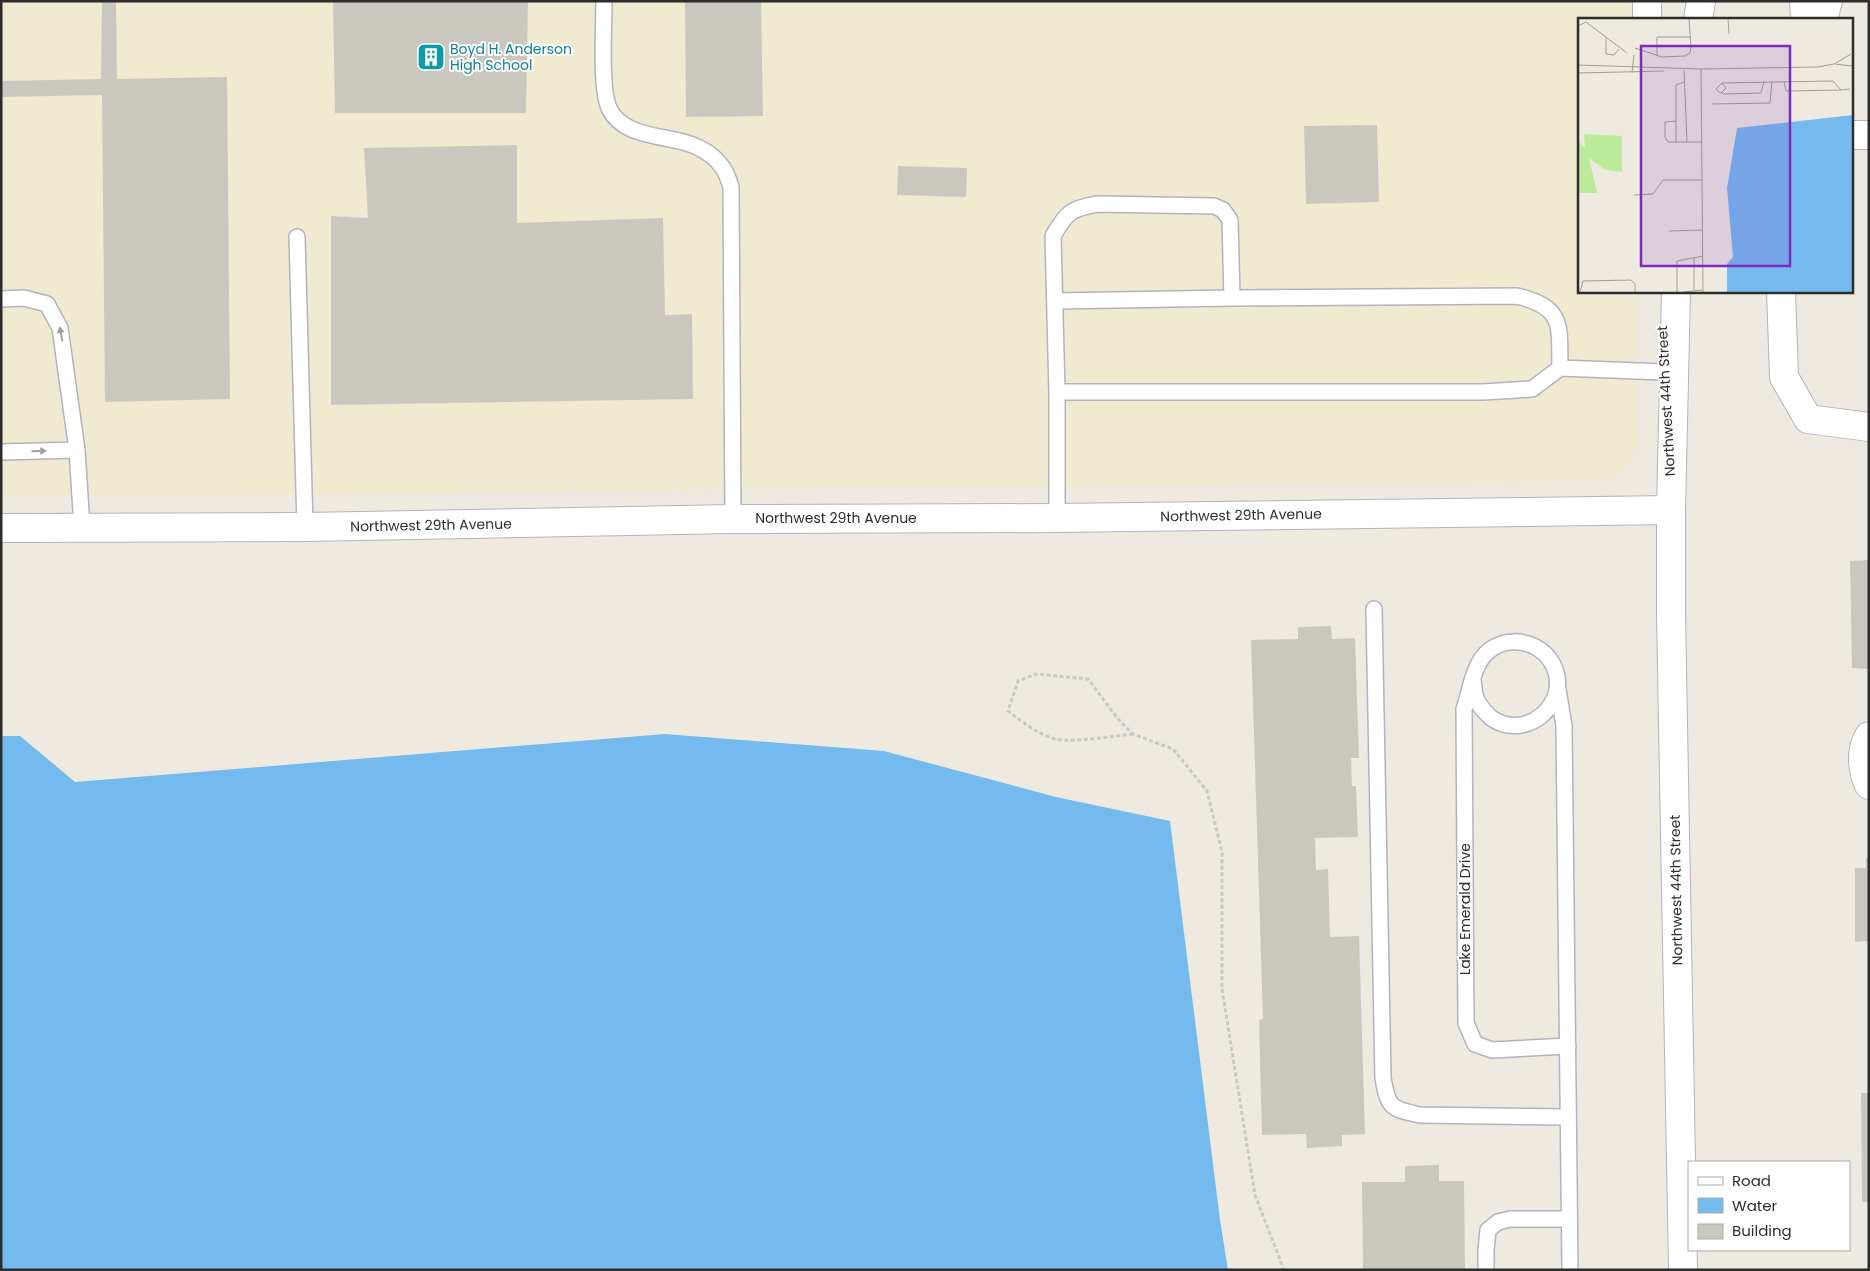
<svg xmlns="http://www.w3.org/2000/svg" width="1870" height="1271" viewBox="0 0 1870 1271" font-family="Poppins,sans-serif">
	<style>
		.education { fill: #efead0 }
		.water { fill: #75baee }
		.building { fill: #cac8be }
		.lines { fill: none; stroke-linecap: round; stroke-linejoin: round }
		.service-casing { stroke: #b3b3c0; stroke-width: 18 }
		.minor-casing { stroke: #b3b3c0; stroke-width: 30 }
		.tertiary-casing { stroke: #b3b3c0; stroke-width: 30 }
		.path { stroke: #c8c8c8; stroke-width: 3; stroke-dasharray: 4 2.5; stroke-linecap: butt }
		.service { stroke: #fff; stroke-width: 15 }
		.minor { stroke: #fff; stroke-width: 28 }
		.tertiary { stroke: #fff; stroke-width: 28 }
		.oneway { fill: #a0a0a0 }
		.labels { text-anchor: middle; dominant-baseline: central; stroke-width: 4; stroke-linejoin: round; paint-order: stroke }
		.culture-label { font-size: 14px; fill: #0d838f; stroke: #fff; text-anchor: start }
		.street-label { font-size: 14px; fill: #2d2d2d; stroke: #fff }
		.inset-road { fill: none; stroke: #a19e98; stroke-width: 1 }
		.view { fill: #7b2cbf; fill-opacity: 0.15; stroke: #7b2cbf; stroke-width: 2.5 }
		.inset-edge { fill: none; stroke: #2d2d2d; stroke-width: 2.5 }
	</style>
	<rect width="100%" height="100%" fill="#eeeae0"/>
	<!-- education -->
	<path class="education" d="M 1,1 L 1630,1 L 1630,19 L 1579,19 L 1579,291 L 1635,291 L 1637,448 L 1624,469 L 1609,480 L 1593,481 L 1,497 Z"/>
	<!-- water -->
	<path class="water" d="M 665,734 L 884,751 L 1056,797 L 1170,821 L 1220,1220 L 1228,1270 L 1,1270 L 1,736 L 20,736 L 75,782 Z"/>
	<!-- building -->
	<path class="building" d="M 102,1 L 116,1 L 117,79 L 227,77 L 230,399 L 105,402 L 102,95 L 1,97 L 1,81 L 101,79 Z
		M 333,1 L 528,1 L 526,113 L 335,113 Z
		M 685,1 L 761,1 L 763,116 L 686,117 Z
		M 1377,125 L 1379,202 L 1306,204 L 1304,126 Z
		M 517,145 L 517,223 L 663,218 L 665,315 L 692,314 L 693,399 L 331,405 L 331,216 L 368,218 L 364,148 Z
		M 898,166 L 967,168 L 966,197 L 897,195 Z
		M 1869,560 L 1869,669 L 1852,668 L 1850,561 Z
		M 1331,626 L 1332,639 L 1355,638 L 1359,758 L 1351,758 L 1352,786 L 1356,786 L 1358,837 L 1315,838 L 1316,870 L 1328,869 L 1330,937 L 1359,936 L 1365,1134 L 1342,1135 L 1342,1146 L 1307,1148 L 1306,1134 L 1262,1135 L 1259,1020 L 1263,1019 L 1251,640 L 1298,639 L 1298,627 Z
		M 1866,858 L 1869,858 L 1869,941 L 1855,942 L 1855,868 L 1866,868 Z
		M 1861,1093 L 1869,1093 L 1869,1202 L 1862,1202 Z
		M 1439,1165 L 1439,1181 L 1464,1181 L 1465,1270 L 1363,1270 L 1362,1182 L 1405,1182 L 1405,1166 Z"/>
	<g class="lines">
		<defs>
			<path id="service" d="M 604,1 C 604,26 600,88 609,108 C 622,136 659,135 683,142 C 696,145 711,153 719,163 C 726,170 728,178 731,187 L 733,519
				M 297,237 L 305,527
				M 1,299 L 24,298 L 47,304 L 60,328 L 77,450 L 82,527
				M 1055,301 L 1232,298
				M 1057,392 L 1053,236 C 1066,213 1071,208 1098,204 L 1214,206 L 1223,210 L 1230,220 L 1232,298 L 1517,296 C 1565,308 1559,325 1560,368
				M 1,452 L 77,450
				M 1057,518 L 1057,392 L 1483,392 L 1532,389 L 1560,368 L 1664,372
				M 1374,609 L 1383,1078 C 1388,1108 1391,1109 1420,1115 L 1568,1117
				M 1473,680 C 1474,685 1474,690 1475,695 C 1477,704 1484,711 1490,717 C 1525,744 1574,702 1552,663 C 1536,635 1492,634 1478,665 C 1471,678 1469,695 1464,709 L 1466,1023 L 1475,1044 L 1492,1050 L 1568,1046
				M 1558,689 L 1564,726 L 1570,1270
				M 1486,1270 L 1486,1250 L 1488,1230 L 1498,1222 L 1510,1219 L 1569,1219"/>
			<path id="minor" d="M 1804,1 L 1805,19
				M 1823,19 L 1828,1
				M 1851,135 L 1869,135
				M 1781,291 L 1784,377 L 1808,419 L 1869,427
				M 1,528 L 305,527 L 733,519 L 1057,518 L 1671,510
				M 1869,736 C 1860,751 1862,770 1869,785"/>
			<path id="tertiary" d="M 1647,1 L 1647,19
				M 1698,19 L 1701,1
				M 1676,291 L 1671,510 L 1671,614 L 1683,1270"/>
		</defs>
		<!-- service casing -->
		<use href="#service" class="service-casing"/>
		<!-- minor casing -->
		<use href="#minor" class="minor-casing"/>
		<!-- tertiary casing -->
		<use href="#tertiary" class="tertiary-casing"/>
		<!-- path -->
		<path class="path" d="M 1133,734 C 1114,736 1072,743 1055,739 C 1038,734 1022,722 1008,711 L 1018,681 L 1036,674 L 1088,679 L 1118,719 L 1133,734 L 1173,749 L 1207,791 L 1222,852 L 1222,989 L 1255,1195 L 1284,1270"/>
		<!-- service -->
		<use href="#service" class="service"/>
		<!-- minor -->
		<use href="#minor" class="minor"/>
		<!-- tertiary -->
		<use href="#tertiary" class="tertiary"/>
	</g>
	<!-- one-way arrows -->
	<defs><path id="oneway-solid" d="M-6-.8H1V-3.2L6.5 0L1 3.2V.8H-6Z" transform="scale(1.25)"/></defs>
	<g class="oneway">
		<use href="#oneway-solid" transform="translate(61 334) rotate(-101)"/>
		<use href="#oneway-solid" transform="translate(39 451) rotate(-1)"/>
	</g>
	<!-- icons -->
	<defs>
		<symbol id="building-square" viewBox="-11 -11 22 22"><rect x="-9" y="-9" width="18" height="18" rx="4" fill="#0f9aa8" stroke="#fff"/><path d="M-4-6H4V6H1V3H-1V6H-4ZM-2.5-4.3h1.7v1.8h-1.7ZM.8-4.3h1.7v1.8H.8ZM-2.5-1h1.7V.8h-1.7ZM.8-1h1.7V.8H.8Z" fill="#fff"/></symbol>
	</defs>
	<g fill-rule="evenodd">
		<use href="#building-square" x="415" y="41" width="32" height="32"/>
	</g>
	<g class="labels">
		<!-- culture labels -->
		<g class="culture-label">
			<text x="450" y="49">Boyd H. Anderson<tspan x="450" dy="16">High School</tspan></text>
		</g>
		<!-- street labels -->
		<g class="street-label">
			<text transform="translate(1666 401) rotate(-93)">Northwest 44th Street</text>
			<text transform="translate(1241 515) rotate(-1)">Northwest 29th Avenue</text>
			<text x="836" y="518">Northwest 29th Avenue</text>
			<text transform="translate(431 525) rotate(-1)">Northwest 29th Avenue</text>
			<text transform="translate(1676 890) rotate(-91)">Northwest 44th Street</text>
			<text transform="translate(1465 909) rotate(-90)">Lake Emerald Drive</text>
		</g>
	</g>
	<!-- overview -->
	<g transform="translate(1578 18)">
		<rect width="275" height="275" fill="#eeeae0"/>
		<path d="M 6,116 L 44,118 L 44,154 L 27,152 L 11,140 L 19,175 L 0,175 L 0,123 L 7,130 Z" fill="#bbea9a"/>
		<path d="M 275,97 L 275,274 L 149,274 L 149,246 L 155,239 L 149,170 L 159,110 Z" fill="#75baee"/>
		<path class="inset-road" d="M 150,1 L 151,16M 0,8 L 8,4 L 49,35M 28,19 L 28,36 L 36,37 L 41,31M 57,30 L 84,39 L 107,38 L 112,35 L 113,29 L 111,1M 79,38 L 79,19 L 112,19M 257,46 L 274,48M 0,47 L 123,51 L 240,49 L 256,46 L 273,36M 123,51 L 125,274M 106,52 L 109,124 L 124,124M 0,55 L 86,53M 54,55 L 56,37M 206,63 L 208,73 L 263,72M 106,64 L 98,67 L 98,103 L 87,104 L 87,119 L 90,124 L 109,124M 144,65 L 255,63 L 263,72 L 272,71M 143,75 L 148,70 L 144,65 L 138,71 L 141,74 L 146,76 L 183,75 L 186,63M 134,86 L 192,85 L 194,63M 98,103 L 98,124M 56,177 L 75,176 L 85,162 L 124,162M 91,213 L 125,212M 116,239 L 116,272M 2,274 L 5,263 L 53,262 L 57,266 L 57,274M 99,274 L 99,243 L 125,238M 105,274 L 125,272"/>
		<path class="view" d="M 63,28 L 212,28 L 212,248 L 63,248 Z"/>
		<rect width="275" height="275" class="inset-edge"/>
	</g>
	<!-- border -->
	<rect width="1870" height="1271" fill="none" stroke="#2d2d2d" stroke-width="5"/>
	<!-- legend -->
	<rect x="1688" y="1161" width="162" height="90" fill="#ffffff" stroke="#ababab"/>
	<rect x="1698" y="1177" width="25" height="8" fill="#ffffff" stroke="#ababab"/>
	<text x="1732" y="1186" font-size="15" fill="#2d2d2d">Road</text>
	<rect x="1698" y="1198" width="25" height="15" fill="#75baee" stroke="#ababab"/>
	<text x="1732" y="1211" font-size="15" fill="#2d2d2d">Water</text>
	<rect x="1698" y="1224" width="25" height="15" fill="#cac8be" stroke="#ababab"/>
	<text x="1732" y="1236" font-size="15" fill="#2d2d2d">Building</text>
</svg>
